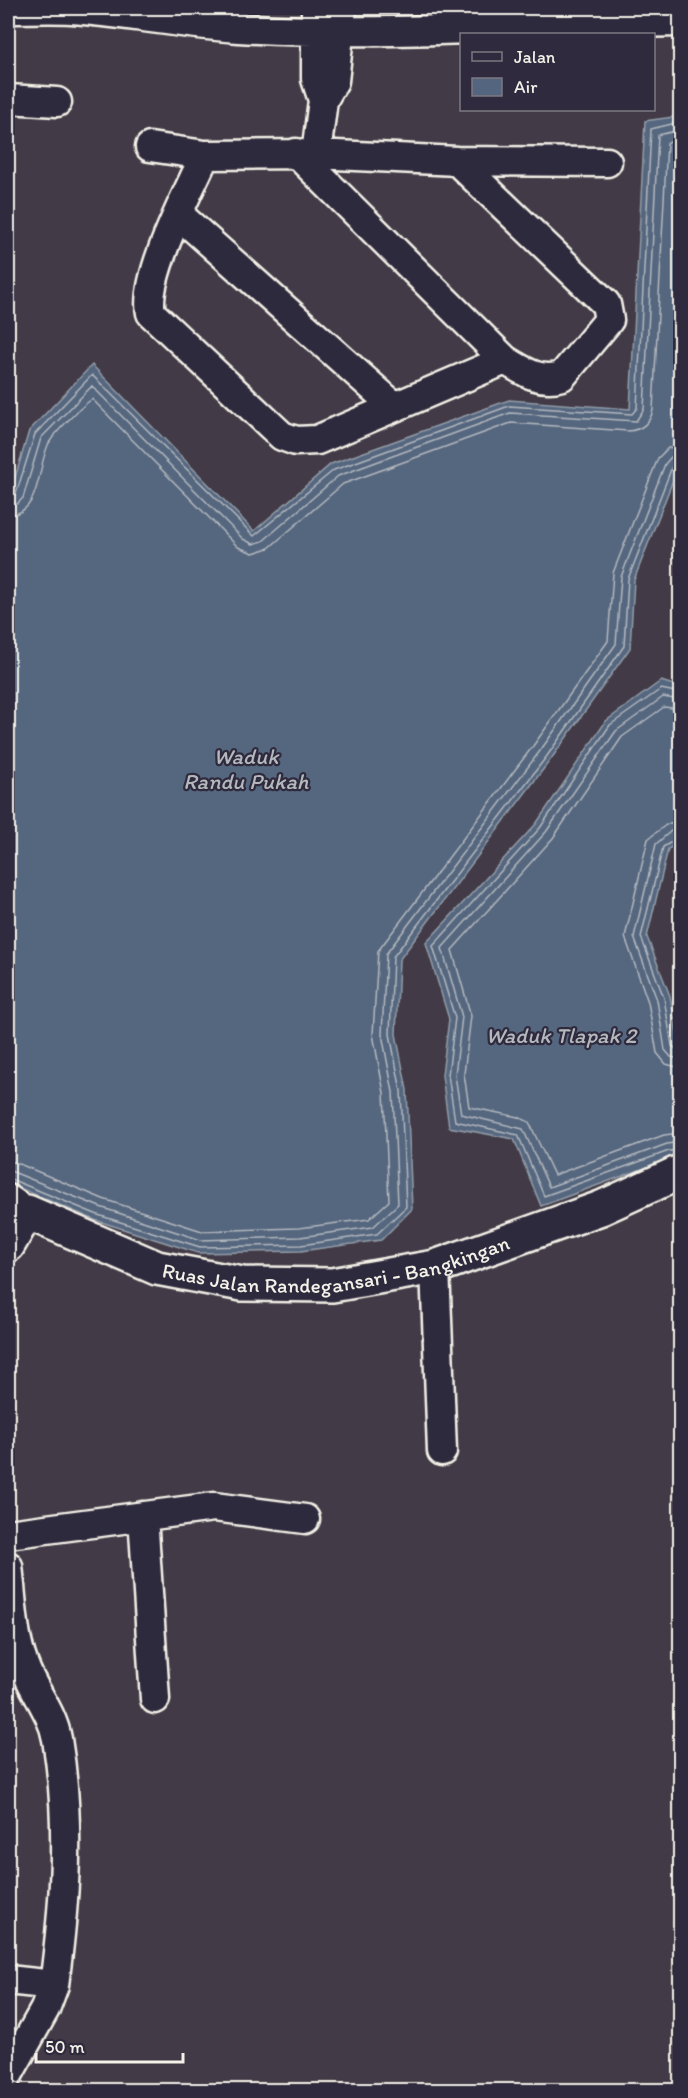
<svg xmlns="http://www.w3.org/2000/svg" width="688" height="2098" viewBox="0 0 688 2098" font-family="Itim,sans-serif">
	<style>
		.water { fill: #54667f; stroke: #949ea9; stroke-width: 1.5 }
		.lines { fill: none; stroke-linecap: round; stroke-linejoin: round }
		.shore { stroke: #b4b9be; stroke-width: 1.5 }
		.minor-casing { stroke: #f4f1e8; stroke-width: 33 }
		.major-casing { stroke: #f4f1e8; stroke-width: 38 }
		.minor { stroke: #2f2a3d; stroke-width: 28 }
		.major { stroke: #2f2a3d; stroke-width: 33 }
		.labels { text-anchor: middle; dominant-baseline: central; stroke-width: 4.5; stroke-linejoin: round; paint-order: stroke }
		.street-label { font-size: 21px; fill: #f4f1e8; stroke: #2f2a3d }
		.water-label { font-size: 22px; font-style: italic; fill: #b4b9be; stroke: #2f2a3d }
	</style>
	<rect width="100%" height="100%" fill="#423b47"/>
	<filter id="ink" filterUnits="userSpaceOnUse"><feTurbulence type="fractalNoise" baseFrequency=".0167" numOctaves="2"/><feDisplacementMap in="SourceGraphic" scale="12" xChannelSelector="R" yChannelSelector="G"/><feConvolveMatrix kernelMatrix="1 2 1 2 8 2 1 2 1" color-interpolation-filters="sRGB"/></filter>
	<g filter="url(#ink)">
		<!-- water -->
		<path class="water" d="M 680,116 L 680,462 L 634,580 L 630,648 L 551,759 L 399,960 L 396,1034 L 407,1090 L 412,1209 L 381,1240 L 301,1251 L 198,1253 L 95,1220 L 8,1183 L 8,501 L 29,431 L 92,365 L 254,531 L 331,464 L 509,400 L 630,409 L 645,121 Z
			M 661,681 L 680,687 L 680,842 L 668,849 L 647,937 L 670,996 L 680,1050 L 680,1155 L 541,1206 L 514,1139 L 449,1127 L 442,1075 L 449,1019 L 426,943 L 536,824 L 606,721 Z"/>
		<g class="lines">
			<!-- shore -->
			<path class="shore" d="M 8,499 L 16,494 L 35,434 L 92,375 L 254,536 L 334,470 L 509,406 L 632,414 L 637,408 L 651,129 L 680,122
				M 8,506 L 17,504 L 23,498 L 41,438 L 92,386 L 243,539 L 253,544 L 263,541 L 338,476 L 510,413 L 636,421 L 644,409 L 658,135 L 680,130
				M 8,515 C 42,514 37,465 49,443 C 56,431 81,407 92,399 L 238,547 L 253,553 L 269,548 L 343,484 L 511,423 L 628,431 C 642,430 650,423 653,410 L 667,143 L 680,139
				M 680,693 L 661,689 L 610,725 L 540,828 L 433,946 L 455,1018 L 448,1075 L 455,1121 L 518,1135 L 544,1196 L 669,1151 L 680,1150
				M 680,700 L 663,697 L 616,731 L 546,832 L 442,948 L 462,1017 L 455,1075 L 461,1114 L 523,1129 L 549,1187 L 667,1144 L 680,1142
				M 680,709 L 664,707 L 622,737 L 553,838 L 452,950 L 471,1016 L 464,1074 L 469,1107 L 518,1117 L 529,1122 L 554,1175 L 664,1135 L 680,1133
				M 680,820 L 667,824 L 648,839 L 625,937 L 648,1002 L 657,1053 L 666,1064 L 680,1068
				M 680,829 L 671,831 L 656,844 L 634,937 L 657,1000 L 665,1050 L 671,1057 L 680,1059
				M 680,837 L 663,847 L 641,937 L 664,998 L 672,1046 L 680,1051
				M 8,1161 L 17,1163 L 103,1199 L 202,1231 L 299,1228 L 369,1219 L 389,1201 L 384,1093 L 373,1034 L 378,951 L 533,746 L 608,641 L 613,573 L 658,458 L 668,448 L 680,446
				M 8,1170 L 100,1207 L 201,1240 L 300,1237 L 373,1227 L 398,1204 L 393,1092 L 382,1034 L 386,954 L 540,751 L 616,644 L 621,577 L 665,464 L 671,457 L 680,455
				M 8,1178 L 98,1215 L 200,1247 L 301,1245 L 377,1234 L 406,1207 L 401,1091 L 390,1034 L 393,957 L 547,756 L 624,646 L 628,579 L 672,467 L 680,462"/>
			<defs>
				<path id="minor" d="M 316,8 L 316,79 L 323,100
					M 342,8 L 334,81 L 323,100 L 316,154 L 457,161 L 607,162
					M 8,9 C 29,9 50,8 71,9 C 127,13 183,24 239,28 C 386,37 533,25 680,22
					M 8,99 L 57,102
					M 150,147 L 205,155 L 314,154
					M 296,153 L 505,360 C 524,371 539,383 562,376 L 609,320 L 606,304 L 457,161
					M 205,155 C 189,191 143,277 151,313 L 282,436 L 296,441 L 317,440 L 505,360
					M 178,214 L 395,407
					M 8,1199 L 27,1212
					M 435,1267 L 442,1451
					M 143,1516 L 155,1699
					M 8,1534 L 214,1507 L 305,1519
					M 8,1566 C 12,1599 12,1634 24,1665 C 33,1691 52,1711 57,1739 C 71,1822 65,1903 54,1985
					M 8,1980 L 54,1985 L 45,2009 L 8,2075"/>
				<g id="major">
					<path id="s1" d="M 8,1245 L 27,1212 L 157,1268 L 242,1284 L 332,1285 L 435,1267 L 601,1208 L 680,1172"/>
				</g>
			</defs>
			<!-- minor casing -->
			<use href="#minor" class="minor-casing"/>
			<!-- major casing -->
			<use href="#major" class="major-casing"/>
			<!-- minor -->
			<use href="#minor" class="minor"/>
			<!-- major -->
			<use href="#major" class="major"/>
		</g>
	</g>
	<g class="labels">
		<!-- street labels -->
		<g class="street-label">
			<text stroke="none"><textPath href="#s1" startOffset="362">Ruas Jalan Randegansari - Bangkingan</textPath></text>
		</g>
		<!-- water labels -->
		<g class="water-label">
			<text x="246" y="756">Waduk<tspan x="246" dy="25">Randu Pukah</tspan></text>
			<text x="561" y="1035">Waduk Tlapak 2</text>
		</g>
	</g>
	<!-- margin -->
	<rect width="688" height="2098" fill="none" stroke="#2f2a3d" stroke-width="30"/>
	<rect x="15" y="15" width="658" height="2068" fill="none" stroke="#f4f1e8" stroke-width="2" filter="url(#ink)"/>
	<!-- legend -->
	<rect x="460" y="33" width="195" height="78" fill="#2f2a3d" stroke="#7e7a81" stroke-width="1.5"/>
	<rect x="472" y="52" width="30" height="9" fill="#2f2a3d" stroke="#7e7a81" stroke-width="1.5"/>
	<text x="514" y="63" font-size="18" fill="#f4f1e8">Jalan</text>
	<rect x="472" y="78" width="30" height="18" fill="#54667f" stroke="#7e7a81" stroke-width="1.5"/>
	<text x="514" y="93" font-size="18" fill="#f4f1e8">Air</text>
	<!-- scale -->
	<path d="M36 2053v9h147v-9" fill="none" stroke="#f4f1e8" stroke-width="3"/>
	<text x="45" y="2053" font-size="18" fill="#f4f1e8" stroke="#2f2a3d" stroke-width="4.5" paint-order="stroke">50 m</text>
</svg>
